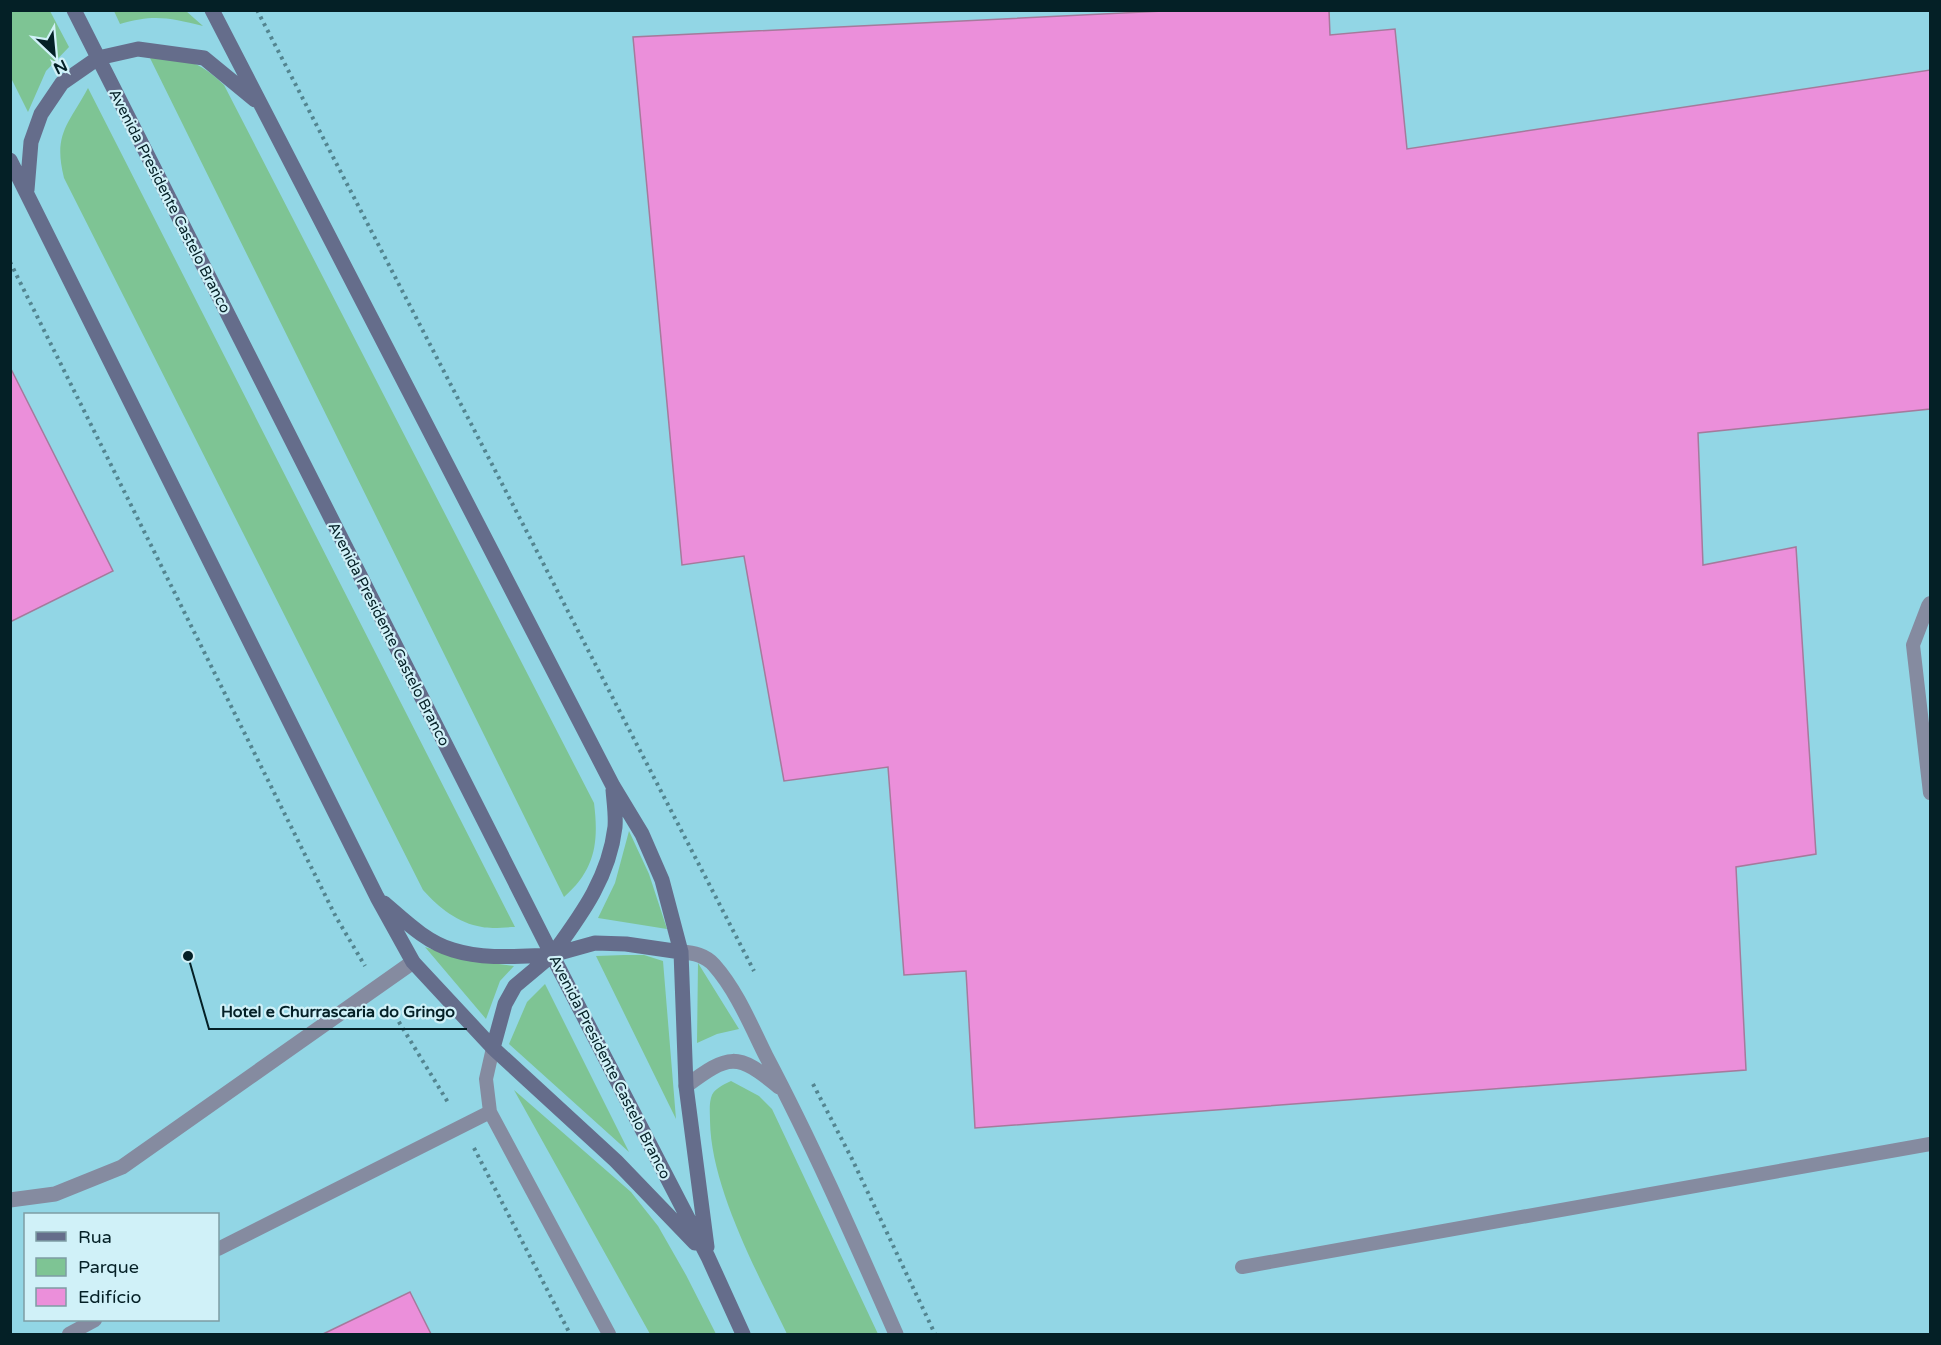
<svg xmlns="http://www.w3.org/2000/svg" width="1941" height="1345" viewBox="0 0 1941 1345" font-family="'Varela Round',sans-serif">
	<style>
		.green { fill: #7ec494 }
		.building { fill: #eb8fda; stroke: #a57a9c; stroke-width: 1.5 }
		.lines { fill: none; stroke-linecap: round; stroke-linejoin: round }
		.path { stroke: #538590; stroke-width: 4; stroke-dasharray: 3 4.5; stroke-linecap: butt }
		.lane { stroke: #858ba0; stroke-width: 14 }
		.street { stroke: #858ba0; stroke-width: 15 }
		.secondary { stroke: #656d8b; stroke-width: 15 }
		.labels { text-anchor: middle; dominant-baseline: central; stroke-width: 4.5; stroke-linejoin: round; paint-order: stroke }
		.street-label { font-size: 15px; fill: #042026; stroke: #d0f1f8 }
		.leader { fill: none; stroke: #042026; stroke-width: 2 }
		.callout-dot { fill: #042026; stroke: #d0f1f8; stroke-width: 2 }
		.callout-label { font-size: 16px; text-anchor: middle; font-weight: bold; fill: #042026; stroke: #d0f1f8; stroke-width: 4.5; stroke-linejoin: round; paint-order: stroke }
	</style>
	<rect width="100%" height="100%" fill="#92d6e5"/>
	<!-- green -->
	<path class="green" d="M 11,10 L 50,11 L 69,47 L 46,71 L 28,112 L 11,78 Z
		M 114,11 L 186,11 L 203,26 C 170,18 154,14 120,24 Z
		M 148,54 C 182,59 198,59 224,85 L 594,803 C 599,843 595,870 564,897 Z
		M 88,88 L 515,927 C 505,927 492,929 482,927 C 458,923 439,908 423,890 L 64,178 C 53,134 68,125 88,88 Z
		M 629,831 L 649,874 L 667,929 L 598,918 L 615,883 Z
		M 425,947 L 462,959 L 514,966 L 500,981 L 486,1019 Z
		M 624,955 L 644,955 L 663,961 L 676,1119 L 596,956 Z
		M 698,963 L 739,1029 L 717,1034 L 697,1043 Z
		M 545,984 L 629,1152 L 509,1044 L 527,1002 Z
		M 731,1081 L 759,1096 L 772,1109 L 878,1334 L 787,1334 C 758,1274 711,1188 710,1121 C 710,1114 709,1105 711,1098 C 713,1089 723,1085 731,1081 Z
		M 514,1090 L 631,1192 L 658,1226 L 686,1275 L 716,1334 L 650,1334 Z"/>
	<!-- building -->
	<path class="building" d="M 1184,10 L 1329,10 L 1330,35 L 1395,29 L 1407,149 L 1930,70 L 1930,409 L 1698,433 L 1703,565 L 1796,547 L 1816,854 L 1736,867 L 1746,1070 L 975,1128 L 966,971 L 904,975 L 888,767 L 784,781 L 744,556 L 682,565 L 633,37 Z
		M 10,367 L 113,571 L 10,622 Z
		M 410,1292 L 431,1334 L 323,1334 Z"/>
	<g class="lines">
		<!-- path -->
		<path class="path" d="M 257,10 L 754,971
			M 10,262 L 336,917 L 365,966
			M 391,1009 L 449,1104
			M 813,1084 L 852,1159 L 935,1334
			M 474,1148 L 570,1334"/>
		<!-- lane -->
		<path class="lane" d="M 1930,603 L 1928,606 L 1913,645 L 1930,793
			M 493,1048 L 486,1079 L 490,1112 L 609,1334
			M 218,1249 L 490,1112
			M 1242,1267 L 1930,1144
			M 69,1334 L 95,1320"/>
		<!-- street -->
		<path class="street" d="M 681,952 C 694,953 705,955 714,965 C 737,991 751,1026 766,1056 C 814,1147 855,1241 896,1334
			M 686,1086 C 729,1054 737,1052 779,1087
			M 10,1200 L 55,1194 L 122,1167 L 413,962"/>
		<!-- secondary -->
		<path class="secondary" d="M 74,10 L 552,955 L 708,1257 L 743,1334
			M 212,10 L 613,786 L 642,834 L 662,880 L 681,952 L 686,1086 L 707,1247
			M 10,160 L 377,897 L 413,962 L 493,1048 L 616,1161 L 695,1243
			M 27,190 L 31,142 L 41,114 L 62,83 L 98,58 L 138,49 L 204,58 L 255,100
			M 384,903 C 405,921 426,942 453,950 C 485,960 520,956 552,955 C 581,915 609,878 615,827 C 616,815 614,802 613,790
			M 493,1048 L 505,1004 L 515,986 L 552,955 L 595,943 L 626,944 L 681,952"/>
	</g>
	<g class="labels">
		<!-- street labels -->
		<g class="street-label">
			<text transform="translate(170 201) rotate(63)">Avenida Presidente Castelo Branco</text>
			<text transform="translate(389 634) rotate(63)">Avenida Presidente Castelo Branco</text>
			<text transform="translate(610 1067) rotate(63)">Avenida Presidente Castelo Branco</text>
		</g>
	</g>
	<!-- callouts -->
	<path class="leader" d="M188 956L209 1029H467"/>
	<circle class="callout-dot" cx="188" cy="956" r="6"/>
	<g class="callout-label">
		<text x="338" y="1017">Hotel e Churrascaria do Gringo</text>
	</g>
	<!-- border -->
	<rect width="1941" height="1345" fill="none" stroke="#042026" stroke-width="24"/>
	<!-- legend -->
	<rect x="24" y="1213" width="195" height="108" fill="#d0f1f8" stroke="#7e9da4" stroke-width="1.5"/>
	<rect x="36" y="1232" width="30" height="9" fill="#656d8b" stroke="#7e9da4" stroke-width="1.5"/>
	<text x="78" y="1243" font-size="18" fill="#042026">Rua</text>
	<rect x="36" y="1258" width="30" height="18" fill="#7ec494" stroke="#7e9da4" stroke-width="1.5"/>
	<text x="78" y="1273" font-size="18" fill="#042026">Parque</text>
	<rect x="36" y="1288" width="30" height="18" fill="#eb8fda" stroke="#7e9da4" stroke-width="1.5"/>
	<text x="78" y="1303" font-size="18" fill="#042026">Edifício</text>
	<!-- north arrow -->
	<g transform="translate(54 54) rotate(154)" stroke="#d0f1f8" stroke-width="4.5" paint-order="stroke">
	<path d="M0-4.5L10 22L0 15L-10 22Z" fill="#042026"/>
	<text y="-9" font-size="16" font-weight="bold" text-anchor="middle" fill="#042026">N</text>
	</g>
</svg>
